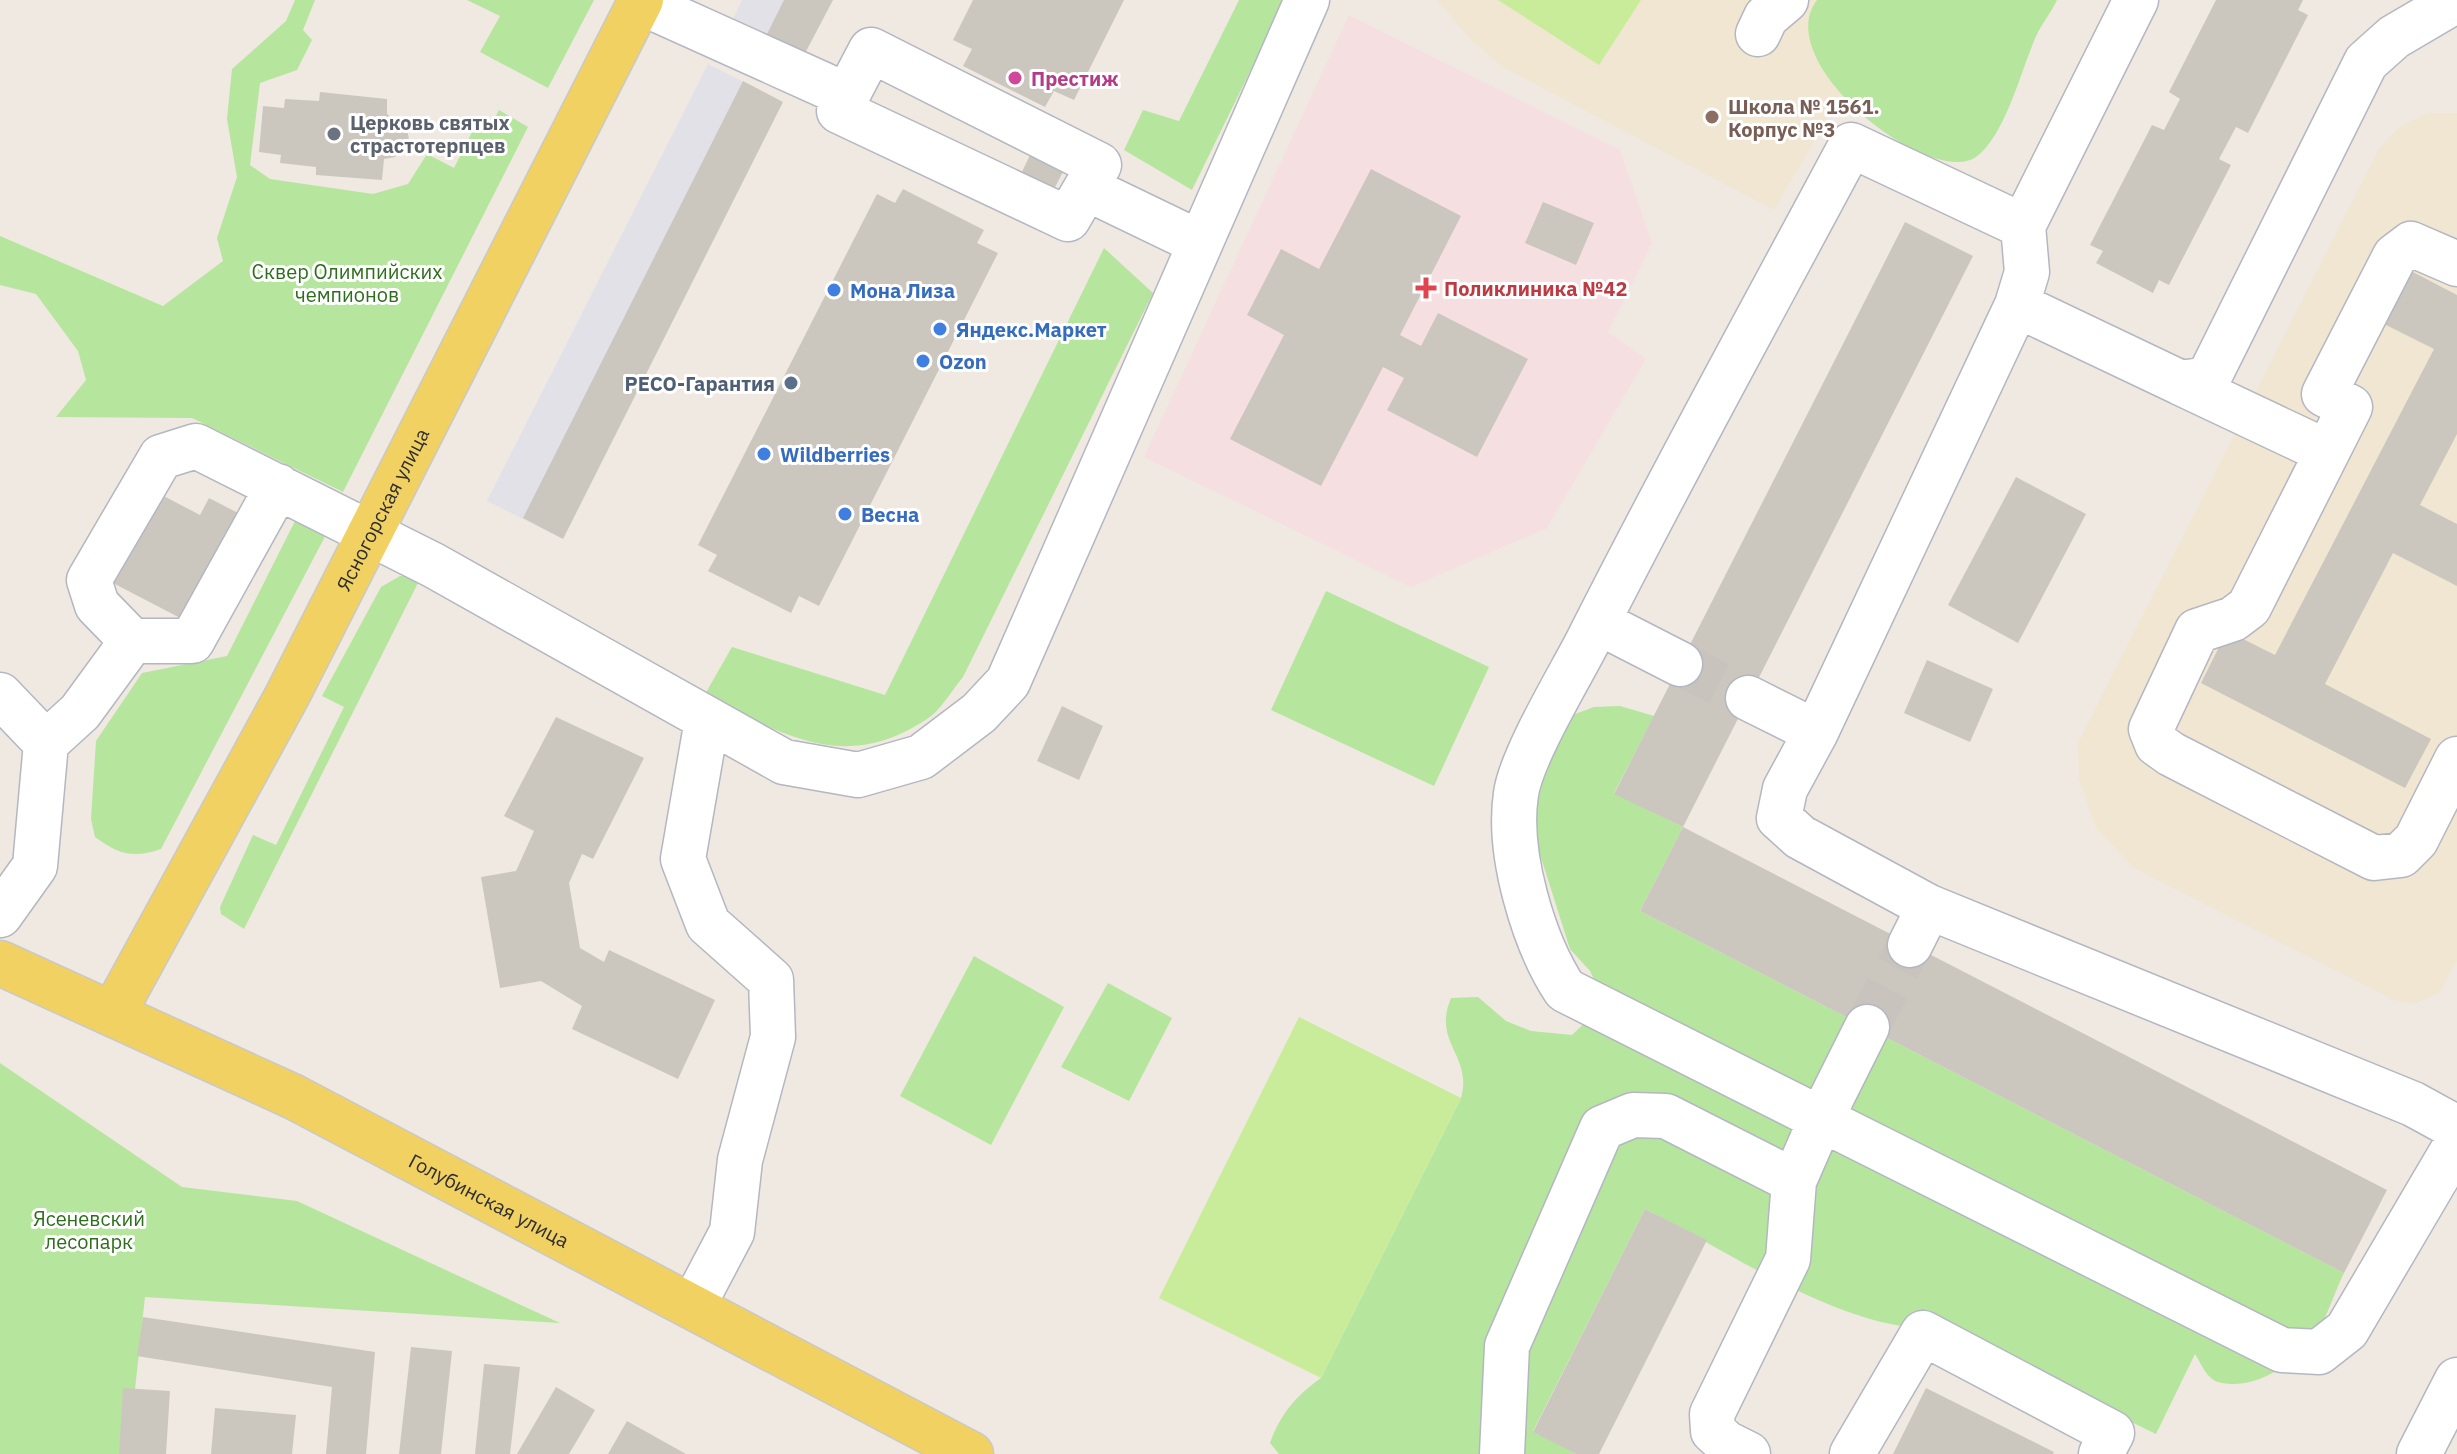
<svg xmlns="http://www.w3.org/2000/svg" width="2457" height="1454" viewBox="0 0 2457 1454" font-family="'IBM Plex Sans',sans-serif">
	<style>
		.industrial { fill: #e3e1e8 }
		.education { fill: #f0e6d1 }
		.medical { fill: #f5dfe0 }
		.green { fill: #b6e59e }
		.pitch { fill: #c9ec9a }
		.building { fill: #cbc7bf }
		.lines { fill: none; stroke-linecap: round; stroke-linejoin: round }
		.minor-tunnel { stroke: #c8c4bd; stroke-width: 44; stroke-dasharray: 44 22; stroke-linecap: butt }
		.minor-casing { stroke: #b4b7c1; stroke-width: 47 }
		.major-casing { stroke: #c9c9c9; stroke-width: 47 }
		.minor { stroke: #fff; stroke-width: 44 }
		.major { stroke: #f2d163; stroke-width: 44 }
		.hotel-dot { fill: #d1479c; stroke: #fff; stroke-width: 3 }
		.education-dot { fill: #8d6e63; stroke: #fff; stroke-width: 3 }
		.worship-dot { fill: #6b7280; stroke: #fff; stroke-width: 3 }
		.health-dot { fill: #e0444e; stroke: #fff; stroke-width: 3 }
		.shop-dot { fill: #3f7fe0; stroke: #fff; stroke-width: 3 }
		.service-dot { fill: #5c6f8a; stroke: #fff; stroke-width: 3 }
		.labels { text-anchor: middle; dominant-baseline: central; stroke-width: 6; stroke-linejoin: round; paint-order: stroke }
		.hotel-label { font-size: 20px; font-weight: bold; fill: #b23c85; stroke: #fff; text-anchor: start }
		.education-label { font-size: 20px; font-weight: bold; fill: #785e54; stroke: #fff; text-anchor: start }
		.worship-label { font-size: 20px; font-weight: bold; fill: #5b616d; stroke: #fff; text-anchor: start }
		.park-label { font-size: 20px; fill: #2c6e1b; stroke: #fff }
		.health-label { font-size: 20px; font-weight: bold; fill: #be3a42; stroke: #fff; text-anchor: start }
		.shop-label { font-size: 20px; font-weight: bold; fill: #366cbe; stroke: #fff; text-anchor: start }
		.service-label { font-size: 20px; font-weight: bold; fill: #4e5e75; stroke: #fff; text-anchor: end }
		.street-label { font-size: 20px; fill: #2e2e2e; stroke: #fff }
	</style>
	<rect width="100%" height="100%" fill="#efe9e1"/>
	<!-- industrial -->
	<path class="industrial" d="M 742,0 L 833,0 L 803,57 L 732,21 Z
		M 708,64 L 783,102 L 563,539 L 487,501 Z"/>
	<!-- education -->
	<path class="education" d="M 1437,0 L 1950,0 L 1836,103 L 1774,210 L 1501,66 L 1467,36 Z
		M 2429,113 L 2457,113 L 2457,961 L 2439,993 L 2415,1004 L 2394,1000 L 2134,868 L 2096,828 L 2079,780 L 2078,743 L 2379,149 L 2399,127 Z"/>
	<!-- medical -->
	<path class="medical" d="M 1349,15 L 1620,150 L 1652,243 L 1608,332 L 1646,359 L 1547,528 L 1411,587 L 1144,457 Z"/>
	<!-- green -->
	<path class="green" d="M 295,0 L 315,0 L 303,30 L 312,40 L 297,70 L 260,83 L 250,165 L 270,179 L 373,194 L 408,184 L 427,154 L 454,168 L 476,124 L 488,130 L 499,110 L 528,127 L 343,492 L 192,418 L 56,417 L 86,380 L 78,351 L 36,294 L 0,285 L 0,236 L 163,306 L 223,261 L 217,238 L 237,177 L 227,119 L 232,69 L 286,21 Z
		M 467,0 L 594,0 L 548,88 L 480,52 L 500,16 Z
		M 1239,0 L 1285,0 L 1192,190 L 1124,150 L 1143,110 L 1179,121 Z
		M 1817,0 L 2057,0 C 2052,11 2044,21 2038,32 C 2022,65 2007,134 1976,157 C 1931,189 1769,63 1817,0 Z
		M 1104,248 L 1153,293 L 963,677 C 952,690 941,710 927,719 C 842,775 784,733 704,696 L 732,647 L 885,695 Z
		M 295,521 L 330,527 L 161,849 C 133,859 118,854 95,837 L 91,819 L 96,741 L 142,673 L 227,656 Z
		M 422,575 L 244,929 L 221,914 L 220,907 L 253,835 L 276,845 L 344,707 L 322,696 L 381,587 L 400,576 Z
		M 1326,591 L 1489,667 L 1434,786 L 1271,710 Z
		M 1620,706 L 1654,716 L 1614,793 L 1683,827 L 1640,911 L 2344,1273 C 2334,1293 2327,1318 2315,1335 C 2295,1363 2255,1392 2218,1382 C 2206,1378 2201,1363 2195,1354 L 2156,1434 L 1936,1327 C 1851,1336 1721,1247 1645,1209 L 1533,1431 L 1576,1454 L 1279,1454 L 1270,1443 C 1281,1413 1296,1396 1321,1378 L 1461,1098 C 1473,1055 1432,1043 1451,998 L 1478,997 L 1506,1021 L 1531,1031 L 1572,1035 L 1593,1015 L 1597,985 L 1590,971 L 1570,949 L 1537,845 L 1534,831 L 1536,765 L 1567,717 L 1594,707 Z
		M 974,956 L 1064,1007 L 991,1145 L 900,1096 Z
		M 1108,983 L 1172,1018 L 1129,1101 L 1061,1067 Z
		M 0,1063 L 182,1187 L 297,1201 L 560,1323 L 145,1297 L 128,1454 L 0,1454 Z"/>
	<!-- pitch -->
	<path class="pitch" d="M 1498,0 L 1641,0 L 1599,65 Z
		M 1299,1017 L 1461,1098 L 1321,1378 L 1159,1298 Z"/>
	<!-- building -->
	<path class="building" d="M 784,0 L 833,0 L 803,57 L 765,38 Z
		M 973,0 L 1124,0 L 1074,100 L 1054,91 L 1045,107 L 963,66 L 972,49 L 953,40 Z
		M 2216,0 L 2303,0 L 2298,10 L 2308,15 L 2248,133 L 2236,127 L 2219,159 L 2231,165 L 2169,285 L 2159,280 L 2153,293 L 2096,263 L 2103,251 L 2090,245 L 2152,125 L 2164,130 L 2180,99 L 2169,92 Z
		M 743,81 L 783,102 L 563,539 L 523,518 Z
		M 320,92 L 387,99 L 387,114 L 407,128 L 409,140 L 395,157 L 384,159 L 382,180 L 316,175 L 316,167 L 280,163 L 281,155 L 259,152 L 263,106 L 284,108 L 285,99 L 319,101 Z
		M 1031,153 L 1064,170 L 1051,195 L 1019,178 Z
		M 1371,169 L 1461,216 L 1400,335 L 1421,346 L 1438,313 L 1528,359 L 1477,457 L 1387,410 L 1404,378 L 1383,367 L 1321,486 L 1230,439 L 1284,335 L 1247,315 L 1281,249 L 1319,269 Z
		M 903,189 L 984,230 L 977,243 L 998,253 L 819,606 L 799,596 L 791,613 L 708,571 L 717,555 L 698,545 L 877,194 L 895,203 Z
		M 1543,202 L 1594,223 L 1576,265 L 1525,243 Z
		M 1905,222 L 1973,256 L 1683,827 L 1614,794 Z
		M 2409,270 L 2457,295 L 2457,434 L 2420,505 L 2457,524 L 2457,586 L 2393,553 L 2325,684 L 2431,739 L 2405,788 L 2201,683 L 2227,631 L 2275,655 L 2434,349 L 2382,323 Z
		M 2016,477 L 2086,514 L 2018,643 L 1948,605 Z
		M 160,494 L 200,515 L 209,498 L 240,514 L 184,620 L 113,583 Z
		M 1927,660 L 1993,689 L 1970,742 L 1904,713 Z
		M 1062,706 L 1103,726 L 1079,780 L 1037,761 Z
		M 556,717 L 644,758 L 593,859 L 582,854 L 569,883 L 580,948 L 604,962 L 609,950 L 715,1000 L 678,1079 L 572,1029 L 582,1006 L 541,981 L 500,988 L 481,877 L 516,871 L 534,831 L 504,816 Z
		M 1683,827 L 2387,1190 L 2344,1273 L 1640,911 Z
		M 1645,1209 L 1707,1240 L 1599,1454 L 1576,1454 L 1533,1432 Z
		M 143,1317 L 375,1352 L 366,1454 L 326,1454 L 332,1387 L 137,1356 Z
		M 411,1347 L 452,1351 L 441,1454 L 399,1454 Z
		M 484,1364 L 520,1367 L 510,1454 L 475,1454 Z
		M 556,1387 L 595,1410 L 569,1454 L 517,1454 Z
		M 123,1388 L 170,1391 L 166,1454 L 119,1454 Z
		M 1926,1388 L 2054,1452 L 2053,1454 L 1893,1454 Z
		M 215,1408 L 296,1415 L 292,1454 L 211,1454 Z
		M 627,1421 L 686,1454 L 608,1454 Z"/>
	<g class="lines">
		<!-- minor-tunnel -->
		<path class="minor-tunnel" d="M 1680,664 L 1748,698
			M 1867,1027 L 1910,945"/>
		<defs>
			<path id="minor" d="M 640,2 L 846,95
				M 1758,34 L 1766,17 L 1786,0
				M 1086,188 L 1068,219 L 839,111 L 871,50 L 1099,165 L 1086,188 L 1198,242
				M 2457,264 L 2411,244 L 2395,256 L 2324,394 L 2350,407 L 2249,607 L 2233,619 L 2197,631 L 2151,729 L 2157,744 L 2171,754 L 2374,858 L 2401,855 L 2416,840 L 2457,759
				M 2017,305 L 2181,383 L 2208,379 L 2366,62 L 2394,37 L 2457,0
				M 2181,383 L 2327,452
				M 1598,622 L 1680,664
				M 132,641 L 192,641 L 278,486
				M 0,695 L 46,743
				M 1748,698 L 1816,732
				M 1929,907 L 2413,1104 L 2457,1128
				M 0,915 L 35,866 L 46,743 L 80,712 L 132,641 L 97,605 L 89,580 L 161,457 L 196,446 L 433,565 L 784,762 L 858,775 L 921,757 L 979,713 L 1008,682 L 1307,0
				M 1910,945 L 1929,907 L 1800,837 L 1779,818 L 1785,789 L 1816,732 L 2017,305 L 2027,272 L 2023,226 L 2136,0
				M 1867,1027 L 1821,1119 L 1565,990 C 1533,941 1507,853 1516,794 C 1521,757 1569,678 1588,641 C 1672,474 1763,310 1851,145 L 2023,226
				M 1794,1181 L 1821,1119 L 2282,1350 L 2319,1352 L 2347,1330 L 2457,1143
				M 693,1306 L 732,1232 L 740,1160 L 773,1037 L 771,980 L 708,924 L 683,859 L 707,720
				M 1502,1454 L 1507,1346 L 1602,1128 L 1633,1115 L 1666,1116 L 1794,1181 L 1788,1259 L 1712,1414 L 1713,1431 L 1726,1443 L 1748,1454
				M 1852,1454 L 1923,1333 L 2112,1433 L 2101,1454
				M 2419,1454 L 2457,1380"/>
			<g id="major">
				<path id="s1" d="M 0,963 L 294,1097 L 971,1454"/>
				<path id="s2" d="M 113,1014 L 287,696 L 641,0"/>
			</g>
		</defs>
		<!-- minor casing -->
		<use href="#minor" class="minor-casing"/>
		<!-- major casing -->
		<use href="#major" class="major-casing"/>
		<!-- minor -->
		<use href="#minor" class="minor"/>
		<!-- major -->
		<use href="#major" class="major"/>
	</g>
	<!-- markers -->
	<circle class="hotel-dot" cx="1015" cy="78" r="8"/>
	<circle class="education-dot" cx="1712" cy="117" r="8"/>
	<circle class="worship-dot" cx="334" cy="134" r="8"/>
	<path class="health-dot" d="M1422 276h8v8h8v8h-8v8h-8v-8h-8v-8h8z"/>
	<g class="shop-dot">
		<circle cx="834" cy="290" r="8"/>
		<circle cx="940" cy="329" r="8"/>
		<circle cx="923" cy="361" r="8"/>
		<circle cx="764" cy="454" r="8"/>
		<circle cx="845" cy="514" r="8"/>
	</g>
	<circle class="service-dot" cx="791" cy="383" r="8"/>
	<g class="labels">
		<!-- hotel labels -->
		<g class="hotel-label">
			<text x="1031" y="78">Престиж</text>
		</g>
		<!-- education labels -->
		<g class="education-label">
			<text x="1728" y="106">Школа № 1561.<tspan x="1728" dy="23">Корпус №3</tspan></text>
		</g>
		<!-- worship labels -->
		<g class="worship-label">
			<text x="350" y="122">Церковь святых<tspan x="350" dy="23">страстотерпцев</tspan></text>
		</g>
		<!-- park labels -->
		<g class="park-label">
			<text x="347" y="271">Сквер Олимпийских<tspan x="347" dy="23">чемпионов</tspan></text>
			<text x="89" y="1218">Ясеневский<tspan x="89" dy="23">лесопарк</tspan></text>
		</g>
		<!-- health labels -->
		<g class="health-label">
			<text x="1444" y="288">Поликлиника №42</text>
		</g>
		<!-- shop labels -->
		<g class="shop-label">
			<text x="850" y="290">Мона Лиза</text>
			<text x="956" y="329">Яндекс.Маркет</text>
			<text x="939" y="361">Ozon</text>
			<text x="780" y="454">Wildberries</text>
			<text x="861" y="514">Весна</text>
		</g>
		<!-- service labels -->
		<g class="service-label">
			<text x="775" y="383">РЕСО-Гарантия</text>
		</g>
		<!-- street labels -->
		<g class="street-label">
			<text stroke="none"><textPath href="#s2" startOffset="572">Ясногорская улица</textPath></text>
			<text stroke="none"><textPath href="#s1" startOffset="544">Голубинская улица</textPath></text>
		</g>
	</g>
</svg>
